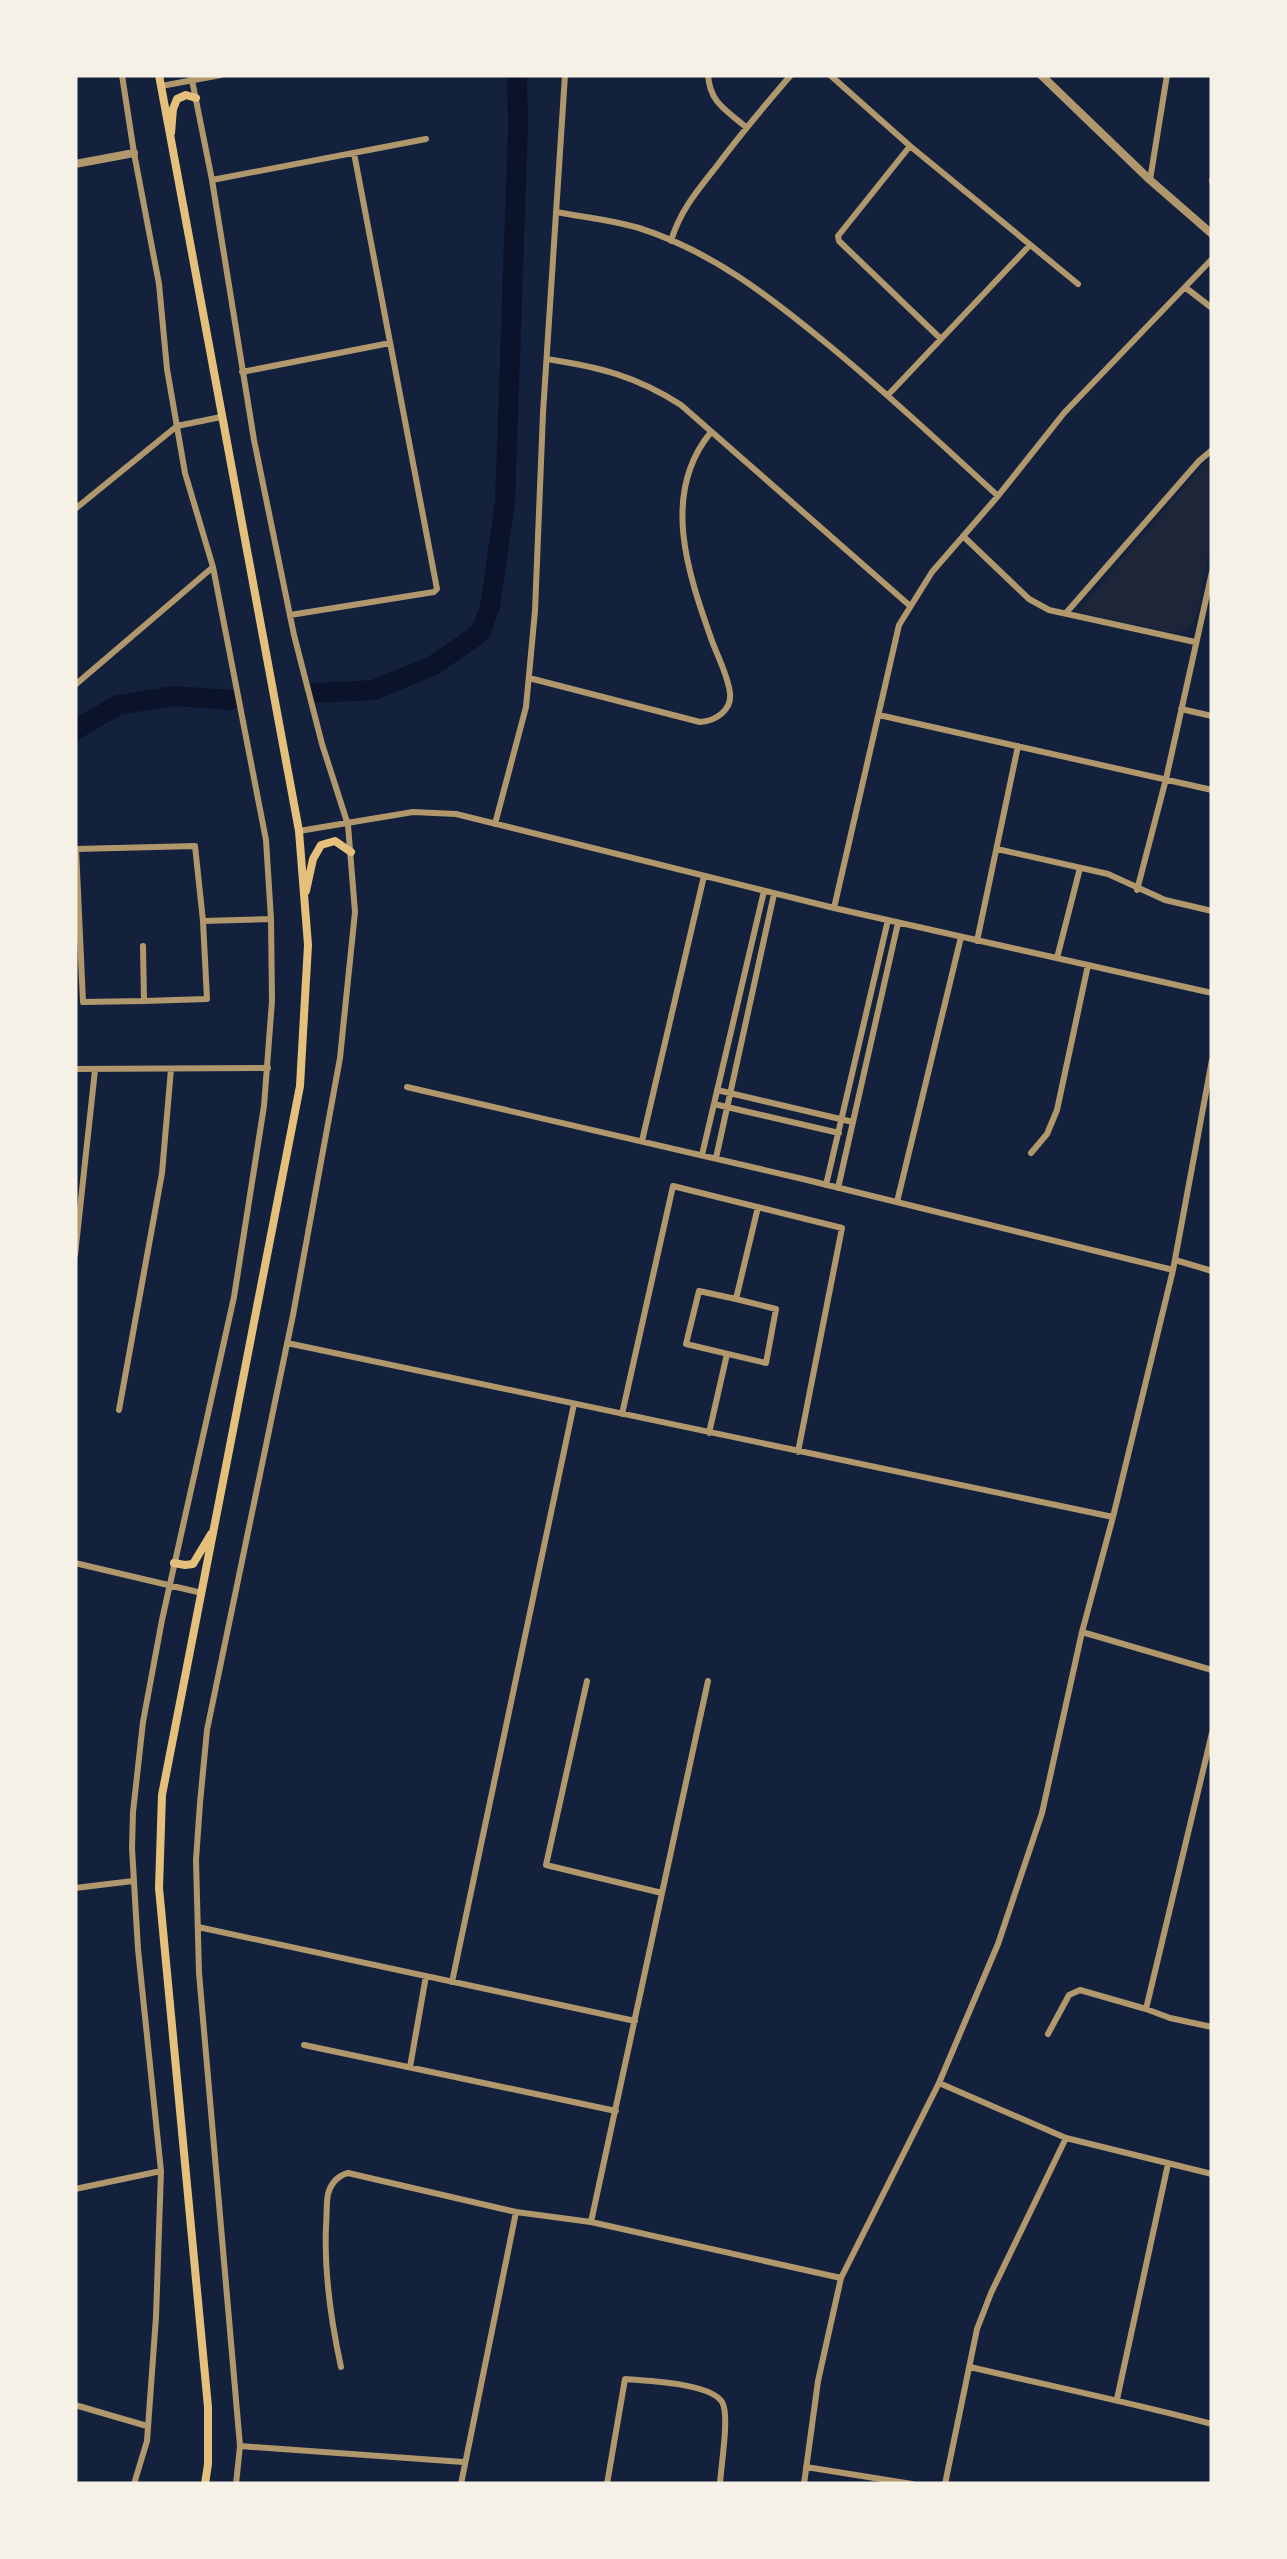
<svg xmlns="http://www.w3.org/2000/svg" width="1287" height="2559" viewBox="0 0 1287 2559" font-family="Spectral,serif">
	<style>
		.green { fill: #1d2539 }
		.lines { fill: none; stroke-linecap: round; stroke-linejoin: round }
		.river { stroke: #0b132b; stroke-width: 20 }
		.minor { stroke: #b1986c; stroke-width: 6 }
		.tertiary { stroke: #b1986c; stroke-width: 8 }
		.secondary { stroke: #e5c07b; stroke-width: 8 }
	</style>
	<rect width="100%" height="100%" fill="#14213d"/>
	<!-- green -->
	<path class="green" d="M 1212,455 L 1212,530 L 1198,611 L 1191,626 L 1185,630 L 1172,633 L 1077,612 Z"/>
	<g class="lines">
		<!-- river -->
		<path class="river" d="M 315,693 L 374,690 L 434,665 L 480,633 L 490,607 L 505,502 L 518,128 L 517,75
			M 75,730 L 118,705 L 173,696 L 231,700"/>
		<!-- minor -->
		<path class="minor" d="M 122,75 L 134,153 L 159,284 L 167,369 L 185,473 L 213,567 L 266,840 L 271,919 L 272,1001 L 264,1106 L 234,1297 L 162,1620 L 143,1722 L 133,1812 L 132,1848 L 138,1949 L 161,2171 L 156,2317 L 147,2441 L 134,2484
			M 191,75 L 212,180 L 254,440 L 294,635 L 322,744 L 348,825 L 355,912 L 340,1058 L 293,1315 L 207,1730 L 200,1803 L 196,1860 L 199,1973 L 240,2446 L 236,2484
			M 708,75 C 710,103 726,110 746,127
			M 830,75 L 910,146 L 1078,284
			M 161,86 L 221,75
			M 910,146 L 838,236 L 839,241 L 941,339
			M 212,180 L 426,139
			M 1150,180 L 1167,75
			M 1212,180 L 1212,181
			M 556,212 C 583,217 612,220 639,228 C 711,251 769,296 826,343 C 886,392 941,444 998,496
			M 671,241 C 680,211 697,191 716,167 C 740,135 765,105 791,75
			M 1186,288 L 1212,308
			M 547,359 C 599,367 636,376 681,405 L 909,605
			M 242,372 L 390,343
			M 888,395 L 1030,245
			M 75,509 L 177,426 L 221,417
			M 963,536 L 1029,599 L 1049,610 L 1195,642
			M 1066,613 L 1199,461 L 1212,450
			M 290,615 L 434,592 L 437,589 L 354,153
			M 529,678 L 700,722 C 716,721 732,710 730,693 C 728,676 718,657 712,641 C 688,573 660,494 711,432
			M 75,685 L 213,567
			M 1181,709 L 1212,716
			M 879,715 L 1212,790
			M 495,824 L 526,707 L 535,611 L 543,413 L 565,75
			M 299,831 L 413,812 L 456,814 L 834,908 L 1212,993
			M 997,849 L 1108,874 L 1165,900 L 1212,911
			M 1137,890 L 1166,779 L 1212,572
			M 834,908 L 899,625 L 932,572 L 998,496 L 1064,413 L 1212,259
			M 977,941 L 1018,746
			M 143,946 L 144,1001 L 83,1002 L 76,849 L 195,846 L 203,921 L 271,919
			M 1057,958 L 1080,868
			M 144,1001 L 207,999 L 203,921
			M 75,1069 L 268,1068
			M 407,1087 L 803,1179 L 1173,1270
			M 717,1090 L 853,1122
			M 714,1104 L 839,1133
			M 642,1141 L 704,876
			M 1031,1153 L 1047,1134 L 1057,1110 L 1088,965
			M 702,1155 L 764,891
			M 716,1158 L 774,894
			M 826,1185 L 888,920
			M 838,1188 L 898,923
			M 897,1202 L 961,937
			M 75,1255 L 95,1070
			M 1175,1260 L 1212,1271
			M 736,1299 L 699,1291 L 686,1344 L 766,1363 L 776,1309 L 736,1299 L 758,1207
			M 287,1343 L 1113,1517
			M 119,1410 L 162,1173 L 171,1069
			M 622,1414 L 673,1186 L 842,1228 L 798,1452
			M 709,1433 L 727,1354
			M 75,1563 L 202,1593
			M 1082,1632 L 1212,1670
			M 587,1681 L 546,1865 L 662,1893 L 591,2222
			M 1212,1733 L 1146,2009 L 1170,2018 L 1212,2027
			M 75,1888 L 133,1881
			M 662,1893 L 708,1681
			M 198,1927 L 635,2021
			M 452,1982 L 574,1404
			M 1048,2034 L 1069,1995 L 1080,1990 L 1146,2009
			M 304,2045 L 616,2111
			M 410,2067 L 426,1976
			M 939,2083 L 1066,2138 L 1212,2174
			M 75,2189 L 161,2171
			M 341,2367 C 331,2321 324,2273 326,2226 C 327,2216 326,2204 328,2194 C 331,2183 337,2176 348,2173 L 516,2212 L 591,2222 L 841,2278
			M 970,2367 C 1051,2386 1132,2403 1212,2424
			M 1117,2399 L 1168,2164
			M 75,2405 L 147,2426
			M 240,2446 L 463,2462
			M 806,2467 L 912,2484
			M 461,2484 L 516,2212
			M 607,2484 L 625,2379 C 646,2381 715,2383 723,2404 C 729,2419 721,2466 720,2484
			M 804,2484 L 818,2381 L 841,2278 L 939,2083 L 998,1944 L 1042,1813 L 1082,1632 L 1113,1517 L 1173,1270 L 1212,1060
			M 945,2484 L 977,2329 L 991,2293 L 1066,2138"/>
		<!-- tertiary -->
		<path class="tertiary" d="M 1041,75 L 1150,180 L 1212,234
			M 75,164 L 134,153"/>
		<!-- secondary -->
		<path class="secondary" d="M 159,75 L 299,831 L 308,945 L 300,1086 L 162,1795 L 159,1888 L 208,2407 L 208,2464 L 205,2484
			M 171,133 L 173,109 L 177,99 L 186,95 L 196,98
			M 306,891 L 313,859 L 321,845 L 335,841 L 351,852
			M 174,1563 L 185,1565 L 193,1564 L 211,1534"/>
	</g>
	<!-- border -->
	<rect width="1287" height="2559" fill="none" stroke="#f6f1e7" stroke-width="155"/>
</svg>
